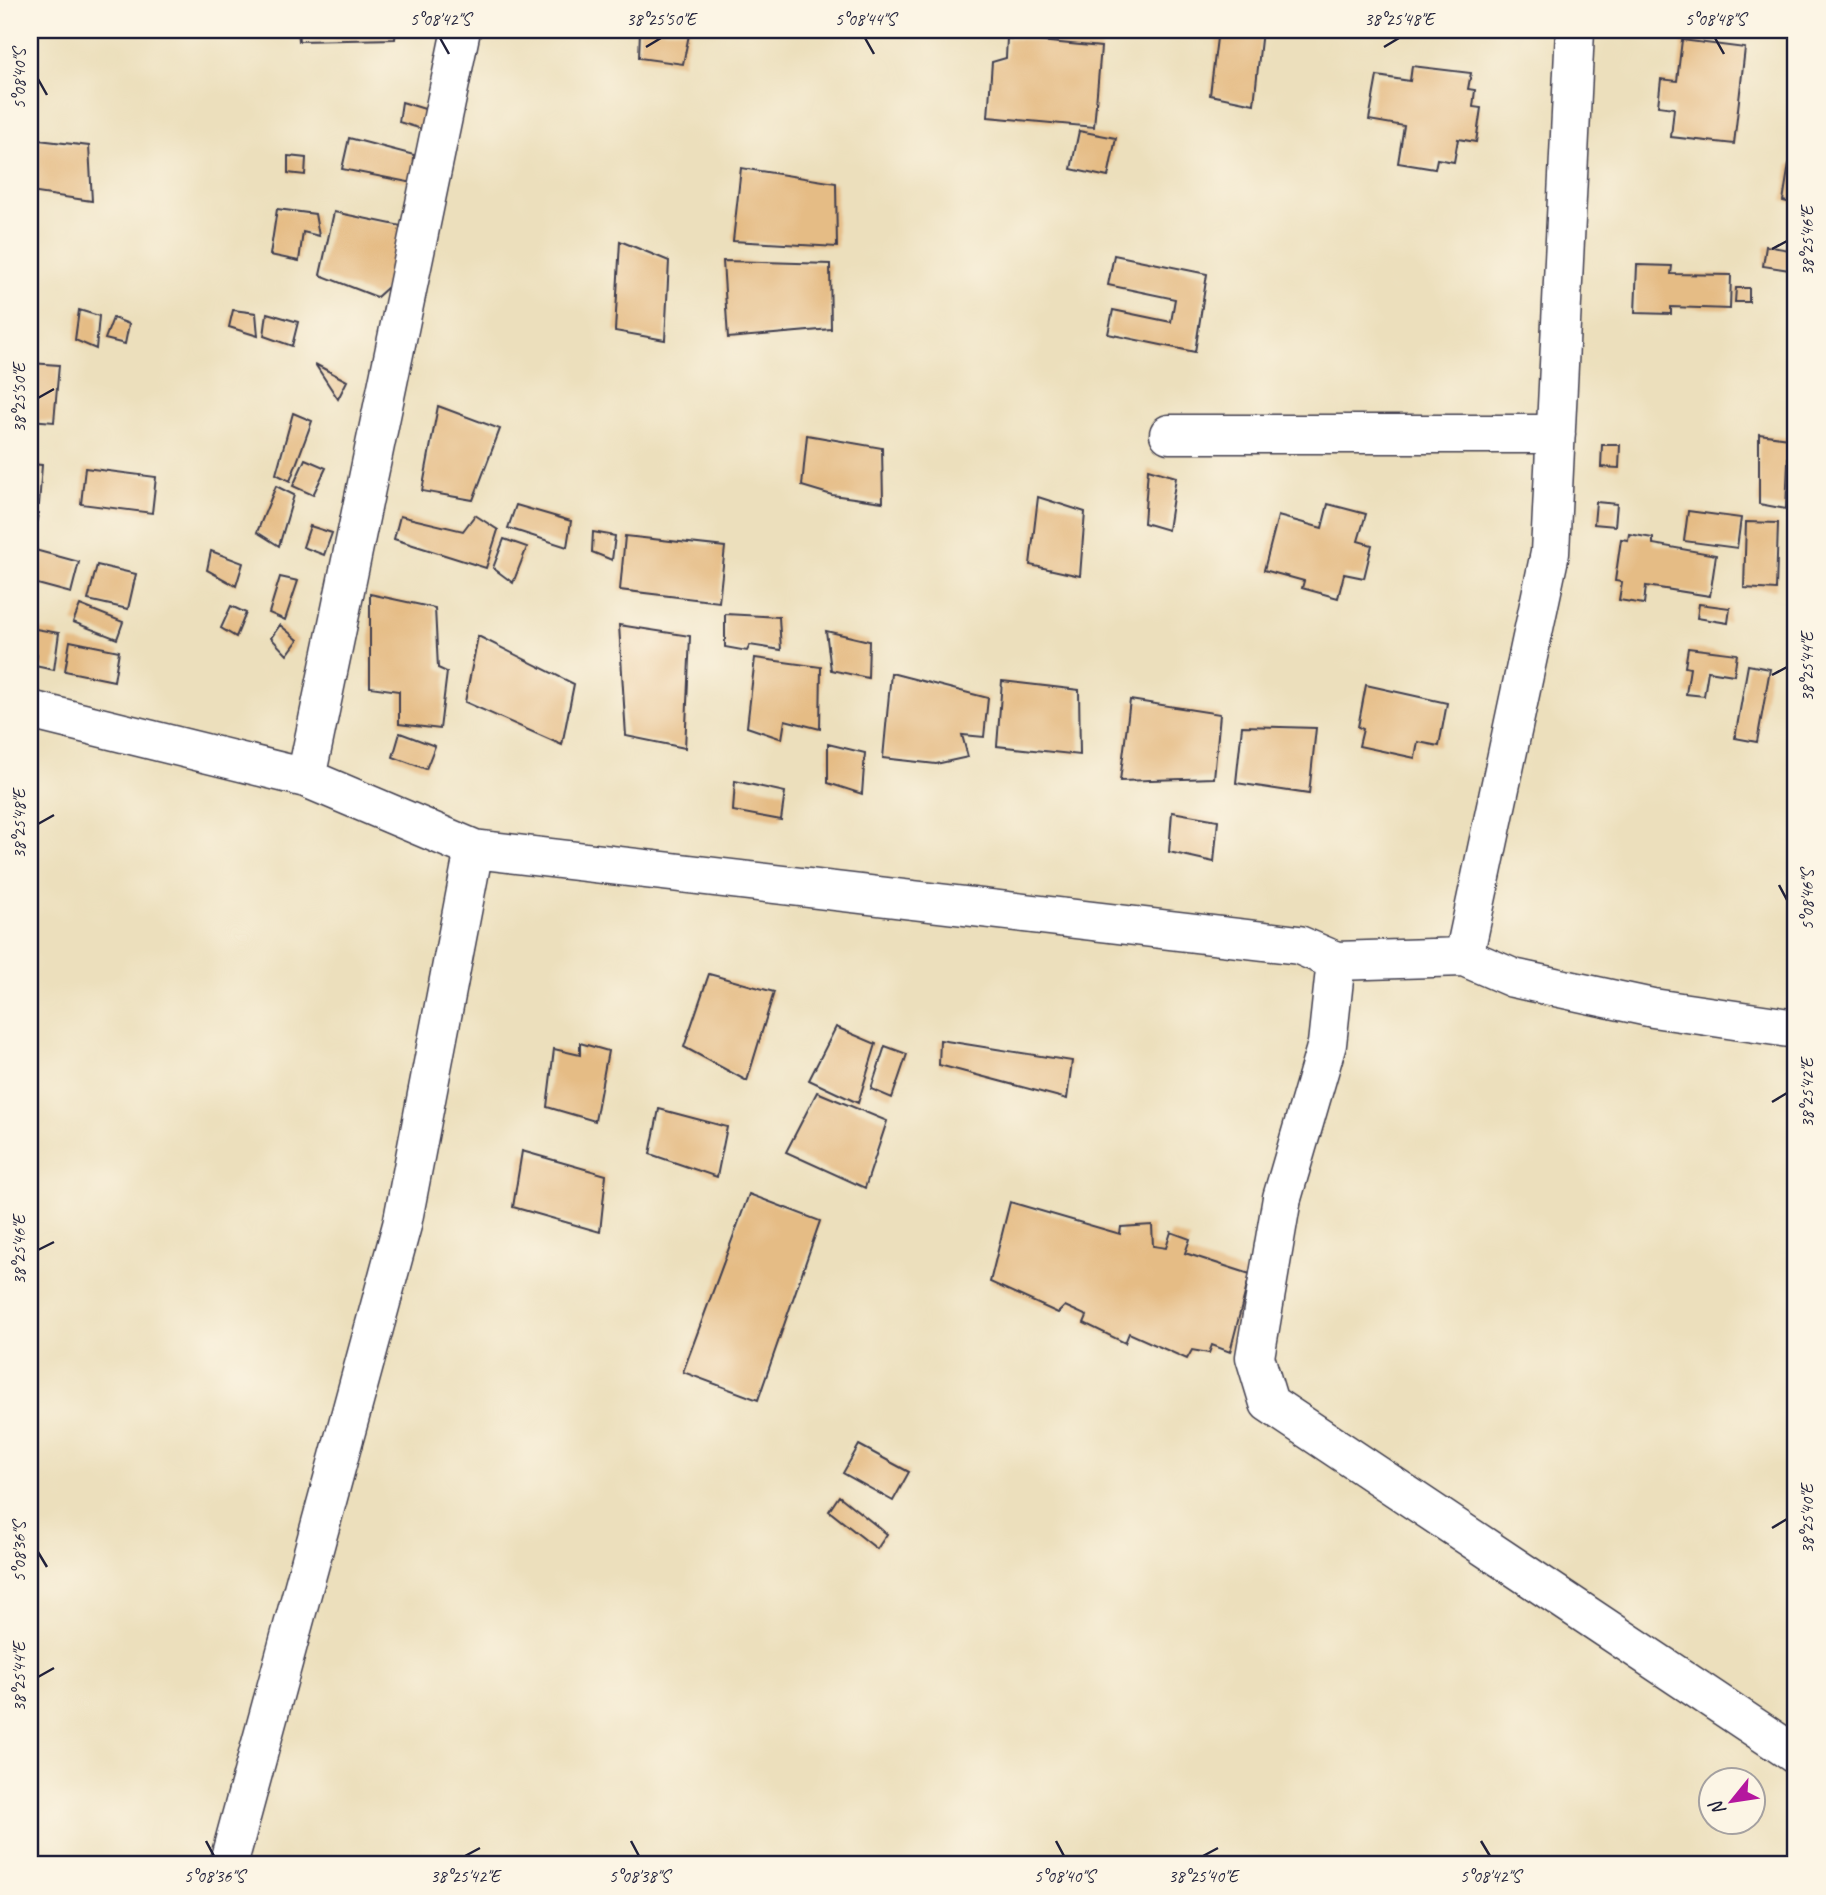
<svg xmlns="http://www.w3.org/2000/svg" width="1826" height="1895" viewBox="0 0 1826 1895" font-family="Caveat,sans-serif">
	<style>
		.building { fill: #e5bc85 }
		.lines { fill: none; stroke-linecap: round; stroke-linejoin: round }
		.minor-casing { stroke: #403e4e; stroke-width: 41 }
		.minor { stroke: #fff; stroke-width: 38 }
		.ticks { fill: none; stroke: #22223b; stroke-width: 2.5 }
		.neatline { fill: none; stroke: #22223b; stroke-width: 2.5 }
		.ticks-label { font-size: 18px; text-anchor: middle; fill: #22223b }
	</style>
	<rect width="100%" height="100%" fill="#fcf5e5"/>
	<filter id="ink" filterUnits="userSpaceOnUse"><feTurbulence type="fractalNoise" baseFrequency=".0143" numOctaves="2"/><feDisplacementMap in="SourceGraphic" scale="14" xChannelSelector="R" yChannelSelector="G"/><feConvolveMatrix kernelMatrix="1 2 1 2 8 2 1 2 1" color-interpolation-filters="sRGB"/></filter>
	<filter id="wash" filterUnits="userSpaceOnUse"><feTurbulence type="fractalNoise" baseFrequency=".00686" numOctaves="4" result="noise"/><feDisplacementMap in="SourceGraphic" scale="28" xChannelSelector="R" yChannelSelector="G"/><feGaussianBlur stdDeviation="1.57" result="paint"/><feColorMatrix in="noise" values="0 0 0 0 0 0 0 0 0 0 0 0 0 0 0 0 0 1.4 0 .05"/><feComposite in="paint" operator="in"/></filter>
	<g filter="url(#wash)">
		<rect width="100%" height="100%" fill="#ecdfbc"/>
		<g id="blocks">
			<!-- building -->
			<path class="building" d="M 298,30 L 396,30 L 395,39 L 299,41 Z
				M 640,30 L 690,30 L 683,64 L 639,58 Z
				M 1218,30 L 1262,30 L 1254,104 L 1210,95 Z
				M 1007,38 L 1101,47 L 1094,127 L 988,117 L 992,62 L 1006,58 Z
				M 1682,40 L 1745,48 L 1734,144 L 1671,137 L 1674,108 L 1658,106 L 1661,79 L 1677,81 Z
				M 1412,66 L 1471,73 L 1468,89 L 1475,90 L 1473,107 L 1481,108 L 1476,142 L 1458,139 L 1454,162 L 1437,159 L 1435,169 L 1398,163 L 1404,126 L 1369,120 L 1377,76 L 1410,81 Z
				M 402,102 L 428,110 L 425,130 L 399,122 Z
				M 1079,131 L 1116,138 L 1108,177 L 1071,169 Z
				M 349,138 L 414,155 L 413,183 L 342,169 Z
				M 30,139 L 89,146 L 92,201 L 30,192 Z
				M 288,156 L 306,158 L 305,175 L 288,173 Z
				M 1789,164 L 1796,165 L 1796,204 L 1783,201 Z
				M 741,168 L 836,183 L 837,247 L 733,241 Z
				M 277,209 L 315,214 L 319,236 L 303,232 L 299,261 L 270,255 Z
				M 334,212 L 406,227 L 400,276 L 377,297 L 320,275 Z
				M 620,241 L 669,261 L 665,340 L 615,331 Z
				M 1766,246 L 1796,251 L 1796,271 L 1763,266 Z
				M 1114,255 L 1207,274 L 1195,352 L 1108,334 L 1113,310 L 1171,322 L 1175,299 L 1108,285 Z
				M 723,261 L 830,264 L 831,329 L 728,338 Z
				M 1637,265 L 1672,266 L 1671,274 L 1731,275 L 1730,309 L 1671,307 L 1671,314 L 1635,313 Z
				M 1736,288 L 1749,288 L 1749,302 L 1735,302 Z
				M 79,310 L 99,316 L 96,349 L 75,340 Z
				M 233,310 L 256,313 L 258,336 L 229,327 Z
				M 267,313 L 298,322 L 292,346 L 264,336 Z
				M 113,318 L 129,324 L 125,344 L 105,339 Z
				M 30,363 L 59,365 L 54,422 L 30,420 L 30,403 L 36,403 L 37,389 L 30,388 Z
				M 315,364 L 347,381 L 338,399 Z
				M 438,406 L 500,429 L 473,500 L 422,491 Z
				M 293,413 L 312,421 L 290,481 L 276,474 Z
				M 1759,434 L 1789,438 L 1786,509 L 1759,504 Z
				M 807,435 L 882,448 L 883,502 L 832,495 L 802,486 Z
				M 1602,445 L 1620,445 L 1619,468 L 1601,467 Z
				M 305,459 L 326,468 L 313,495 L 293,486 Z
				M 30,464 L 42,465 L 39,505 L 30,505 Z
				M 85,468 L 156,477 L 152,513 L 81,504 Z
				M 1148,469 L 1176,477 L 1168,530 L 1144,523 Z
				M 276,486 L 294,495 L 279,546 L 257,532 Z
				M 1038,497 L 1085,512 L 1080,576 L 1030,565 Z
				M 1596,502 L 1617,504 L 1615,526 L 1594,524 Z
				M 1328,504 L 1366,514 L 1358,541 L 1372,545 L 1364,578 L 1344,574 L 1338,598 L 1302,588 L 1304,581 L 1264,570 L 1278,516 L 1322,528 Z
				M 516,505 L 571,521 L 567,547 L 508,528 Z
				M 1688,511 L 1741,518 L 1737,548 L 1684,541 Z
				M 30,512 L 38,513 L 32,551 L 30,550 Z
				M 475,515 L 498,530 L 486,568 L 394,539 L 400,516 L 463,531 Z
				M 1746,522 L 1778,523 L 1776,590 L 1744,588 Z
				M 310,526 L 332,533 L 324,555 L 303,547 Z
				M 593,532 L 615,536 L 612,560 L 592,552 Z
				M 1629,534 L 1653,538 L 1653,544 L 1716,555 L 1710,596 L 1646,586 L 1644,604 L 1619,600 L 1622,582 L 1615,581 L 1621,539 L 1628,540 Z
				M 625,536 L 725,547 L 719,602 L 620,590 Z
				M 504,539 L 527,547 L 513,583 L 493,568 Z
				M 35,550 L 79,562 L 71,593 L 30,582 Z
				M 211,551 L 243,563 L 236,586 L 207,570 Z
				M 97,565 L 136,574 L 128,609 L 88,600 Z
				M 280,577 L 298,581 L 285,620 L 269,613 Z
				M 370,594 L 435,608 L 438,668 L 447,672 L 440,729 L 399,724 L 399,691 L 370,687 Z
				M 1699,604 L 1730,608 L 1728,623 L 1697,618 Z
				M 80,605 L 123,622 L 117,639 L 73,622 Z
				M 231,606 L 246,613 L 236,637 L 221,628 Z
				M 725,614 L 779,617 L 781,650 L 750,645 L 747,651 L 725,647 Z
				M 280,625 L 298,640 L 287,655 L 271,638 Z
				M 619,625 L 690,636 L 685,748 L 626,736 Z
				M 30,628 L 59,633 L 54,670 L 35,666 L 37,655 L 30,651 Z
				M 826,631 L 869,641 L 868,678 L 831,670 Z
				M 478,636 L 574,684 L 562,745 L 465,702 Z
				M 70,641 L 119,651 L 114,681 L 65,671 Z
				M 1688,648 L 1737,654 L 1734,675 L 1708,671 L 1704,696 L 1686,694 L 1690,668 L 1685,667 Z
				M 755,658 L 821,667 L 820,729 L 785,720 L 782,739 L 747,727 Z
				M 1748,665 L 1770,669 L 1757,742 L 1735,738 Z
				M 891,673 L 988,698 L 984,737 L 962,735 L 968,757 L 936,764 L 883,758 Z
				M 1002,681 L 1079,690 L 1080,755 L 997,746 Z
				M 1366,685 L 1447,703 L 1439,746 L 1418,742 L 1415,758 L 1359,746 L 1363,729 L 1358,727 Z
				M 1130,700 L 1220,714 L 1214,778 L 1120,781 Z
				M 1242,726 L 1316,728 L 1309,794 L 1236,783 Z
				M 400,733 L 435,746 L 426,769 L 393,757 Z
				M 828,744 L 865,753 L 862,794 L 828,783 Z
				M 735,781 L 785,792 L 781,820 L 733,811 Z
				M 1172,812 L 1218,820 L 1214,862 L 1169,852 Z
				M 709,974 L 774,992 L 747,1081 L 684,1047 Z
				M 836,1027 L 876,1044 L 858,1103 L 809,1080 Z
				M 940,1040 L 1072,1061 L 1067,1099 L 939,1065 Z
				M 580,1043 L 608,1051 L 595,1121 L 547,1107 L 554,1049 L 580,1055 Z
				M 885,1046 L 907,1054 L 892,1098 L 871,1089 Z
				M 817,1092 L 887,1121 L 865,1188 L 786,1152 Z
				M 659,1109 L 727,1127 L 717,1177 L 650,1154 Z
				M 522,1151 L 606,1175 L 600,1232 L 513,1207 Z
				M 749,1194 L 820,1221 L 758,1400 L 683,1372 Z
				M 1010,1202 L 1120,1234 L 1121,1227 L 1152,1225 L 1153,1246 L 1166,1248 L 1171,1232 L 1190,1239 L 1185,1253 L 1250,1274 L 1230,1352 L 1212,1345 L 1209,1353 L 1192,1350 L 1187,1359 L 1129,1333 L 1125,1343 L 1084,1323 L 1087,1316 L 1065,1306 L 1058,1313 L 990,1282 Z
				M 859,1445 L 909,1472 L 893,1501 L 843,1473 Z
				M 839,1496 L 887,1534 L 877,1549 L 829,1511 Z"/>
		</g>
	</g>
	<g filter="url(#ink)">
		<use href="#blocks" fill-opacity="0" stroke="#403e4e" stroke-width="2"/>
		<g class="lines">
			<defs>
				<path id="minor" d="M 1169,434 L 1556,434
					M 30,710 L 306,778 L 474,849 L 1299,945 L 1336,961 L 1464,957 L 1513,978 L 1653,1008 L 1796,1029
					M 306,778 L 461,30
					M 1464,957 L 1550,553 L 1575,30
					M 1336,961 L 1327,1044 L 1282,1198 L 1255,1357 L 1269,1403 L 1796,1755
					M 228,1865 L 402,1225 L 474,849"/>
			</defs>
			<!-- minor casing -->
			<use href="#minor" class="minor-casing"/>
			<!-- minor -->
			<use href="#minor" class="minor"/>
		</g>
	</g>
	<!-- ticks -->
	<path class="ticks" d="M 440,38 L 449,54M 865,38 L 874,54M 1715,38 L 1724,54M 646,47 L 661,38M 1384,47 L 1399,38M 38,79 L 47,95M 1772,249 L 1787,241M 38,398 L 54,389M 1772,675 L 1787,667M 38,824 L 54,815M 1779,885 L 1787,900M 1772,1102 L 1787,1093M 38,1250 L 54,1242M 1772,1528 L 1787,1519M 38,1552 L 47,1567M 38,1677 L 54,1668M 206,1841 L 214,1856M 631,1841 L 639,1856M 1056,1841 L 1064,1856M 1481,1841 L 1490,1856M 465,1856 L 480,1848M 1203,1856 L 1218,1848"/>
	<!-- margin -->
	<rect width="1826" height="1895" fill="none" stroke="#fcf5e5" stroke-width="77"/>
	<!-- north arrow -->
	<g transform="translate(1732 1801) rotate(240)"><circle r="33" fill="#fcf5e5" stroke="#a5a1a1" stroke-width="2"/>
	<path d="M0-5L12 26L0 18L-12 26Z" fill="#b5179e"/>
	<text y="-10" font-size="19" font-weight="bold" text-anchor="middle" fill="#22223b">N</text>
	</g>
	<rect x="38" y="38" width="1749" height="1818" class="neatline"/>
	<g class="ticks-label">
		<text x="440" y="25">5°08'42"S</text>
		<text x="661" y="25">38°25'50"E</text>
		<text x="865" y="25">5°08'44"S</text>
		<text x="1399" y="25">38°25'48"E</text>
		<text x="1715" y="25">5°08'48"S</text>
		<text transform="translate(19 79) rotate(-90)" y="6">5°08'40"S</text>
		<text transform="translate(1807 241) rotate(-90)" y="6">38°25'46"E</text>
		<text transform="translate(19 398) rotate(-90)" y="6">38°25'50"E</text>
		<text transform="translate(1807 667) rotate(-90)" y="6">38°25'44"E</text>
		<text transform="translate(19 824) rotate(-90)" y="6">38°25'48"E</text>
		<text transform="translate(1807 900) rotate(-90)" y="6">5°08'46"S</text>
		<text transform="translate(1807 1093) rotate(-90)" y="6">38°25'42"E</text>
		<text transform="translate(19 1250) rotate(-90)" y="6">38°25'46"E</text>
		<text transform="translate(1807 1519) rotate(-90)" y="6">38°25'40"E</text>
		<text transform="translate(19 1552) rotate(-90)" y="6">5°08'36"S</text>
		<text transform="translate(19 1677) rotate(-90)" y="6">38°25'44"E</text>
		<text x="214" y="1882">5°08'36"S</text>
		<text x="465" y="1882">38°25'42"E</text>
		<text x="639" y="1882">5°08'38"S</text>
		<text x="1064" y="1882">5°08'40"S</text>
		<text x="1203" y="1882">38°25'40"E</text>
		<text x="1490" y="1882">5°08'42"S</text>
	</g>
</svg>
